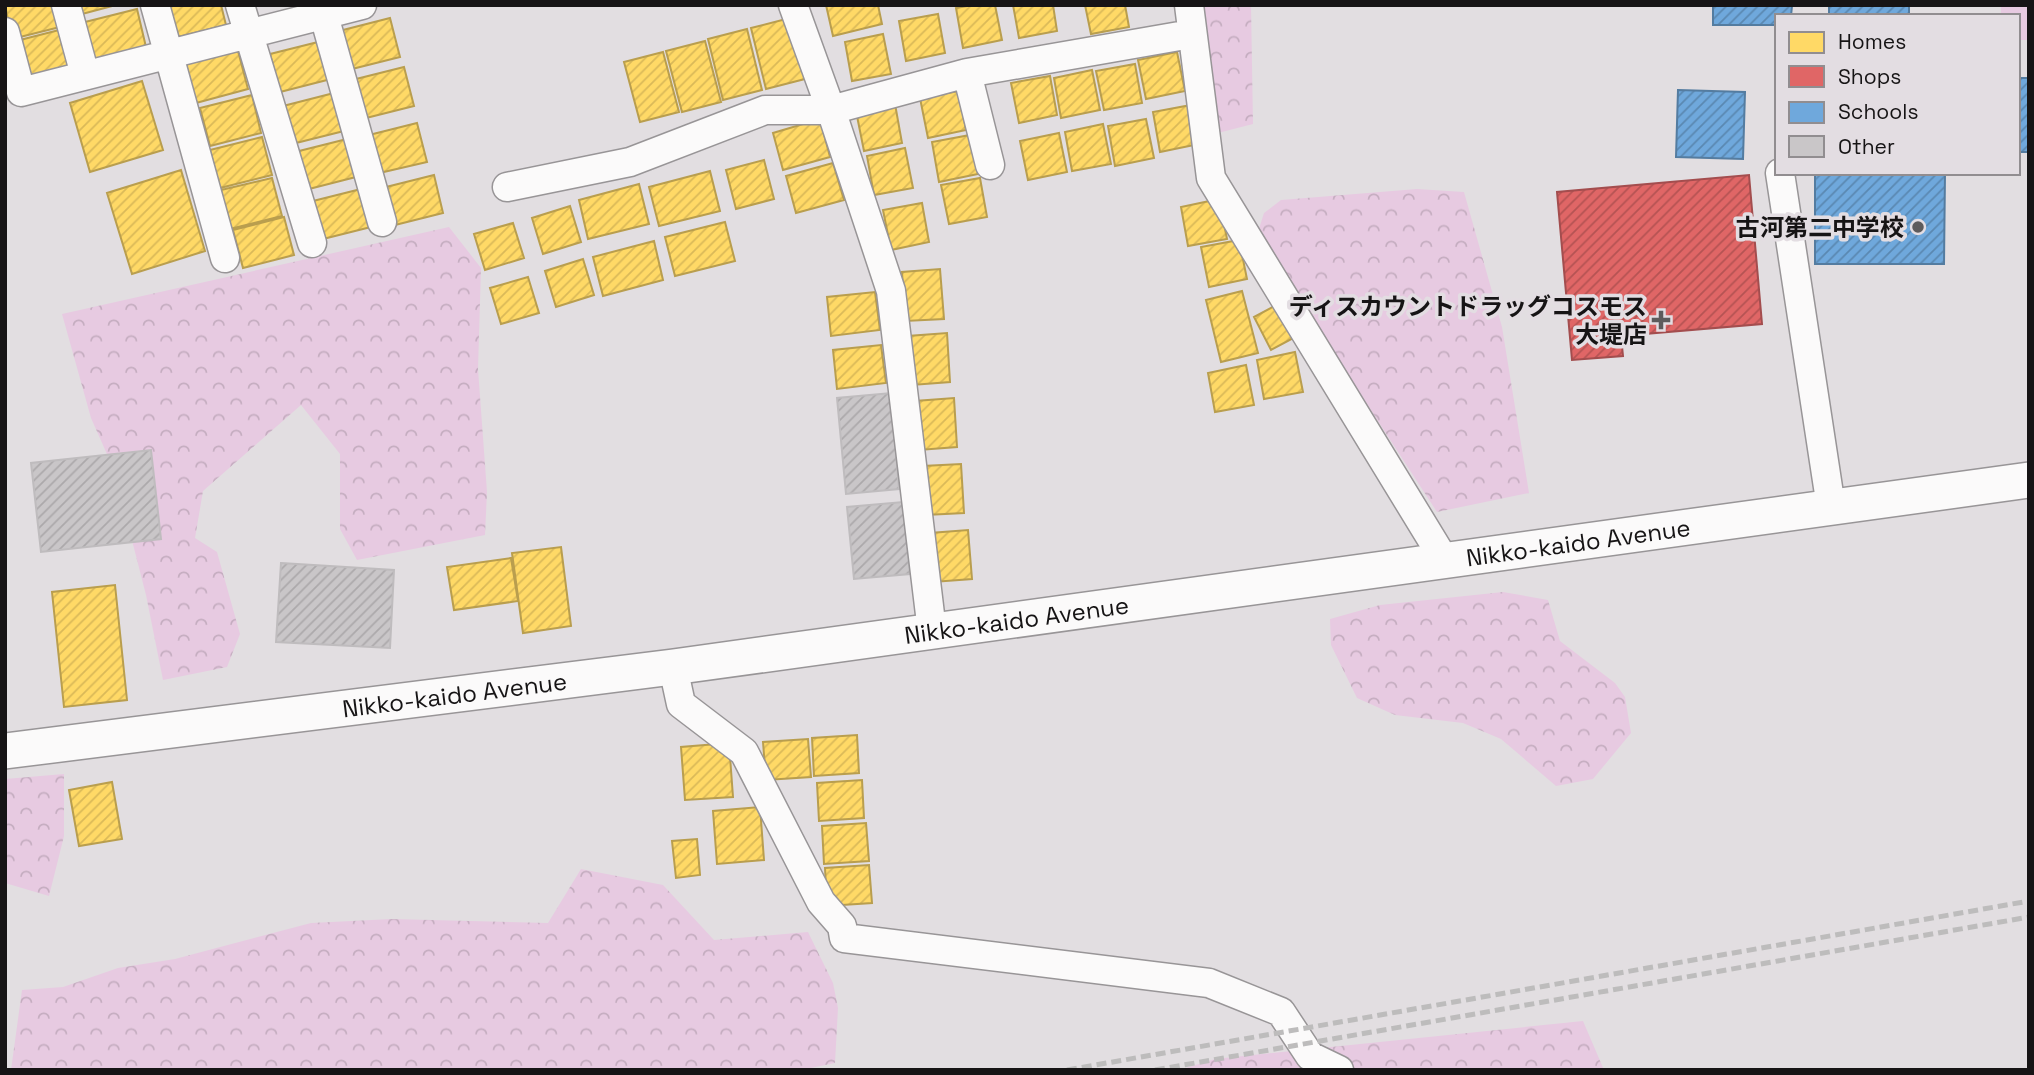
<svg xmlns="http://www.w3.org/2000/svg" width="2034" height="1075" viewBox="0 0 2034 1075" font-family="'Space Grotesk','Noto Sans JP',sans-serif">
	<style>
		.green { fill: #e7cae1 }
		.forest { fill: url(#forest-crowns) }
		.homes { fill: url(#homes-hatch); stroke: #b99e4e; stroke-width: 2 }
		.shops { fill: url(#shops-hatch); stroke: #a34d4e; stroke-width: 2 }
		.schools { fill: url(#schools-hatch); stroke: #547ca0; stroke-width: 2 }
		.building { fill: url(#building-hatch); stroke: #bfbcbe; stroke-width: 2 }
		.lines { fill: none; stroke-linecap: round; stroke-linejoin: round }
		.minor-casing { stroke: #989597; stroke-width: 31 }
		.major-casing { stroke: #989597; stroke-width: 38 }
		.minor { stroke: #fbfafa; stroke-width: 28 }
		.major { stroke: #fbfafa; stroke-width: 35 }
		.rail { stroke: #bdbcbc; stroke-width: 5; stroke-dasharray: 10 5; stroke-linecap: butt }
		.poi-dot { fill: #5d5b5c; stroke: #e3dde2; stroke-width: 2.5 }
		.labels { text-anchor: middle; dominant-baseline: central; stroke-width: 7; stroke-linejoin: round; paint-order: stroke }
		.poi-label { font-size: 24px; font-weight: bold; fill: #161415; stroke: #e3dde2; text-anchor: end }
		.street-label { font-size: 24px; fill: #161415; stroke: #e3dde2 }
	</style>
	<defs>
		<pattern id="forest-crowns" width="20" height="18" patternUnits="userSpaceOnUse" patternTransform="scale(1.75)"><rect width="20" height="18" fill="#e7cae1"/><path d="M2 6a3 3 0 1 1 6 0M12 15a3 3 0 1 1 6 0" fill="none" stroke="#c5adc0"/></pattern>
		<pattern id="homes-hatch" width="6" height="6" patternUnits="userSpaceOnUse" patternTransform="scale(1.75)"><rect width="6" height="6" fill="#ffd966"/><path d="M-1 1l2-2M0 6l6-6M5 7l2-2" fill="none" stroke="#dab958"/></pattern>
		<pattern id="shops-hatch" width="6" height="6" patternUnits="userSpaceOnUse" patternTransform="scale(1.75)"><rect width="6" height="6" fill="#e06666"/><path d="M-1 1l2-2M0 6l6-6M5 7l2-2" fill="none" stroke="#b55353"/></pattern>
		<pattern id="schools-hatch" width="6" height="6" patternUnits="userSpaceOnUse" patternTransform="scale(1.75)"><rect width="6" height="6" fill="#6fa8dc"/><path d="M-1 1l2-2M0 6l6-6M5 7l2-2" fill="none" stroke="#5a88b1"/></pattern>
		<pattern id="building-hatch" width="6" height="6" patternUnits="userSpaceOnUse" patternTransform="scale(1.75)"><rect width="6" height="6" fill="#c9c6c8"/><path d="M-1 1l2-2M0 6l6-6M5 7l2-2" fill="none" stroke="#aca9ab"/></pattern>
	</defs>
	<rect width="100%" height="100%" fill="#e2dee1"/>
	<!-- green -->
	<path class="green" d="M 2001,5 L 2029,5 L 2029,40 L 2018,40 L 2018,16 L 2001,16 Z"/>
	<!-- forest -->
	<path class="forest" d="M 1201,5 L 1251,5 L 1253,124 L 1214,134 Z
		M 1417,189 L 1464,192 L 1502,327 L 1529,493 L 1437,512 L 1257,235 L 1264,213 L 1281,200 Z
		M 449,227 L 481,268 L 478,369 L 487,492 L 485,535 L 357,560 L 340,529 L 340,454 L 301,405 L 203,491 L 195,538 L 217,552 L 240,634 L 227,667 L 163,680 L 146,595 L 114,470 L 91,418 L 62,314 Z
		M 1503,592 L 1548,600 L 1560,641 L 1615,683 L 1625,697 L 1631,733 L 1593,779 L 1556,786 L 1501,739 L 1463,723 L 1395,715 L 1357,698 L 1331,645 L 1330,619 L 1380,605 Z
		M 64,774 L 64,836 L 49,896 L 5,883 L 5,779 Z
		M 581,869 L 663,885 L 714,940 L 808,932 L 833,983 L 838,1008 L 835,1063 L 801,1070 L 11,1070 L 22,990 L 63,987 L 118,968 L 175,959 L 311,923 L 392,919 L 548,923 Z
		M 1583,1021 L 1604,1070 L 1179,1070 L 1215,1059 Z"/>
	<!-- homes -->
	<path class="homes" d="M 5,5 L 59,5 L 64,26 L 12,39 Z
		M 80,5 L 116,5 L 82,14 Z
		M 166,5 L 221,5 L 226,25 L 174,38 Z
		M 826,5 L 878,5 L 882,24 L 833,36 Z
		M 973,5 L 995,5 L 1002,40 L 963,48 L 956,8 Z
		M 1013,5 L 1053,5 L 1057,31 L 1019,38 Z
		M 1085,5 L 1125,5 L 1129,27 L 1091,34 Z
		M 137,9 L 146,47 L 94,60 L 85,22 Z
		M 938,14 L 945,53 L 906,61 L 899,21 Z
		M 390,18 L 400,57 L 348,70 L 339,31 Z
		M 790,18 L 805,79 L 766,89 L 751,28 Z
		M 67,28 L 77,66 L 26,79 L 16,41 Z
		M 747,29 L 762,90 L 723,100 L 708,39 Z
		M 883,34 L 891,74 L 852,81 L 845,42 Z
		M 322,41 L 331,79 L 280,92 L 270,54 Z
		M 705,41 L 721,102 L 682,112 L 666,51 Z
		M 238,51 L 248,89 L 196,103 L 186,64 Z
		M 663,52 L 679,112 L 640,122 L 624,62 Z
		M 1177,52 L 1185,91 L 1146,99 L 1138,60 Z
		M 1135,64 L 1142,103 L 1104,110 L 1096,71 Z
		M 404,67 L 414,106 L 362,119 L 352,80 Z
		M 1092,70 L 1100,110 L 1061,118 L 1054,78 Z
		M 1050,76 L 1057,115 L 1019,123 L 1011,83 Z
		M 142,81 L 163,150 L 90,172 L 70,103 Z
		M 959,91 L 966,130 L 928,138 L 920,98 Z
		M 334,93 L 344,131 L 292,144 L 283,106 Z
		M 252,95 L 261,133 L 210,146 L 200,108 Z
		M 895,104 L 902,143 L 864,151 L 856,111 Z
		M 1191,105 L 1199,144 L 1160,152 L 1153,112 Z
		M 820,119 L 830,157 L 783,170 L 773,133 Z
		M 1146,119 L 1154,158 L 1115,166 L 1108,126 Z
		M 417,123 L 427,162 L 375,174 L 365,136 Z
		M 1103,124 L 1111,164 L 1072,171 L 1065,132 Z
		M 1059,133 L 1067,172 L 1028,180 L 1020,141 Z
		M 970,135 L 978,174 L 939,182 L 932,142 Z
		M 262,137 L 272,175 L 220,188 L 210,150 Z
		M 347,139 L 356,177 L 305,190 L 295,152 Z
		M 905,148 L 913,188 L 874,195 L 867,156 Z
		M 764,160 L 774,199 L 736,209 L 726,170 Z
		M 833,163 L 844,200 L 796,213 L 786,176 Z
		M 181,170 L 205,251 L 132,274 L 107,193 Z
		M 710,171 L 720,211 L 659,226 L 649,187 Z
		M 434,175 L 443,213 L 391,226 L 382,188 Z
		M 272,178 L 282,216 L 230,229 L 221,190 Z
		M 980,178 L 987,217 L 949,224 L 941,185 Z
		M 639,184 L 649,224 L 588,239 L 579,200 Z
		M 361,189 L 371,227 L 319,240 L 309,202 Z
		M 1219,199 L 1227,239 L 1188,246 L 1181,207 Z
		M 922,203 L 929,242 L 891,250 L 883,210 Z
		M 570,206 L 581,242 L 543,254 L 532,218 Z
		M 284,217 L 294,255 L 243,268 L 233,230 Z
		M 725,222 L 735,261 L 675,276 L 665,237 Z
		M 513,223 L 524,258 L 485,270 L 474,234 Z
		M 1239,240 L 1247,279 L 1209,287 L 1201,247 Z
		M 654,241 L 663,280 L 603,296 L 593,257 Z
		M 583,259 L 594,295 L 556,307 L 545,271 Z
		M 940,269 L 944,319 L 905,321 L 902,272 Z
		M 528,277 L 539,313 L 501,324 L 490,288 Z
		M 1242,291 L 1258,353 L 1221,362 L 1206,300 Z
		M 875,292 L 880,330 L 831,336 L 827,297 Z
		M 1282,302 L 1299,335 L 1271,350 L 1254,317 Z
		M 947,333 L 950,382 L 912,385 L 908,336 Z
		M 881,345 L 886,383 L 837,389 L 833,350 Z
		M 1295,352 L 1303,392 L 1264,399 L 1257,360 Z
		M 1246,365 L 1254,405 L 1215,412 L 1208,373 Z
		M 954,398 L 957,447 L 919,450 L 915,401 Z
		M 961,464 L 964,513 L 926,515 L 923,466 Z
		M 968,530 L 972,579 L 933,582 L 930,533 Z
		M 561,547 L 571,626 L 523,633 L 512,553 Z
		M 511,558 L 518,601 L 454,610 L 447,567 Z
		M 115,585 L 127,700 L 64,707 L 52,592 Z
		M 857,735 L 859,773 L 814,776 L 812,738 Z
		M 808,739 L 811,777 L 766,780 L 763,742 Z
		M 729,743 L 733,797 L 685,800 L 681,747 Z
		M 862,780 L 864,818 L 819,821 L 817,783 Z
		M 112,782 L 122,839 L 79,846 L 69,790 Z
		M 760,807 L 764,860 L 717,864 L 713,811 Z
		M 866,823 L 869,861 L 824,864 L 822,826 Z
		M 697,839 L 700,875 L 676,878 L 672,841 Z
		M 869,865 L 872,903 L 827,906 L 825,868 Z"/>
	<!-- shops -->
	<path class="shops" d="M 1749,175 L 1762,324 L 1621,336 L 1623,356 L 1572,360 L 1557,192 Z"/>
	<!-- schools -->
	<path class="schools" d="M 1713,5 L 1909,5 L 1909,16 L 1829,15 L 1829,6 L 1792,6 L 1791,16 L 1777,16 L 1777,25 L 1713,25 Z
		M 2018,78 L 2029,78 L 2029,152 L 2018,152 Z
		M 1678,90 L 1745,92 L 1743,159 L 1676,157 Z
		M 1815,173 L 1945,173 L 1944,264 L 1815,264 Z"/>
	<!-- building -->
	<path class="building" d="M 891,393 L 899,489 L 846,494 L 837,398 Z
		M 151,450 L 161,539 L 41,552 L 31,463 Z
		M 903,502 L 910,574 L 854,579 L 847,507 Z
		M 281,563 L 394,570 L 390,648 L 276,642 Z"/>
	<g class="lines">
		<defs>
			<path id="minor" d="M 66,5 L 85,75
				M 155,5 L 225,258
				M 240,5 L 312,243
				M 321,5 L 382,222
				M 793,5 L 831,110 L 967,73 L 990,165
				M 1189,5 L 1211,178 L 1445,561
				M 5,32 L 21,92 L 362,5
				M 967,73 L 1191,34
				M 1780,173 L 1831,507
				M 507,187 L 630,162 L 765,110 L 831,110 L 891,291 L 932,631
				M 673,667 L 681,704 L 744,752 L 821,902 L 842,926 L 844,938 L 1209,983 L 1281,1012 L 1310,1056 L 1339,1070"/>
			<g id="major">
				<path id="s1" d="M 5,751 L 673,667 L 2029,480"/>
			</g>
		</defs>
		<!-- minor casing -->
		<use href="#minor" class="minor-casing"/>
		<!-- major casing -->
		<use href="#major" class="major-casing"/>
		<!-- minor -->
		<use href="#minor" class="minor"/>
		<!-- major -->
		<use href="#major" class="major"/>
		<!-- rail -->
		<path class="rail" d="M 1067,1070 L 2029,901
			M 1155,1070 L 2029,917"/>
	</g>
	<!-- markers -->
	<g class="poi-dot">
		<circle cx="1918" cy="227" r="7"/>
		<path d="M1657.5 309.5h7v7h7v7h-7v7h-7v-7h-7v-7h7z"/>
	</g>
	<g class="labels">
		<!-- poi labels -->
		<g class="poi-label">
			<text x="1904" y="227">古河第二中学校</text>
			<text x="1647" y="306">ディスカウントドラッグコスモス<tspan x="1647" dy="28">大堤店</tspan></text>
		</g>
		<!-- street labels -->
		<g class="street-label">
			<text stroke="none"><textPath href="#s1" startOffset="1587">Nikko-kaido Avenue</textPath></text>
			<text stroke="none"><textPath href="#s1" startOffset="1020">Nikko-kaido Avenue</textPath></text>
			<text stroke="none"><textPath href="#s1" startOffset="453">Nikko-kaido Avenue</textPath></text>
		</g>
	</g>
	<!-- border -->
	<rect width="2034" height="1075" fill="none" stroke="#161415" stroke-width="14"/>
	<!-- legend -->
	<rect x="1775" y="14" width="245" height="161" fill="#e3dde2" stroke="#918d90" stroke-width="2"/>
	<rect x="1789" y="32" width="35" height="21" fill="#ffd966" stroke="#918d90" stroke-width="2"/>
	<text x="1838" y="49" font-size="21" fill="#161415">Homes</text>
	<rect x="1789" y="66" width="35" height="21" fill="#e06666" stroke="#918d90" stroke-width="2"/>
	<text x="1838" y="84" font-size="21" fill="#161415">Shops</text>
	<rect x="1789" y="102" width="35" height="21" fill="#6fa8dc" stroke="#918d90" stroke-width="2"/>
	<text x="1838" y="119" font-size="21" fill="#161415">Schools</text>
	<rect x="1789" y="136" width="35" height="21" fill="#c9c6c8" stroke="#918d90" stroke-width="2"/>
	<text x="1838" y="154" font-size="21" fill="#161415">Other</text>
</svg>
